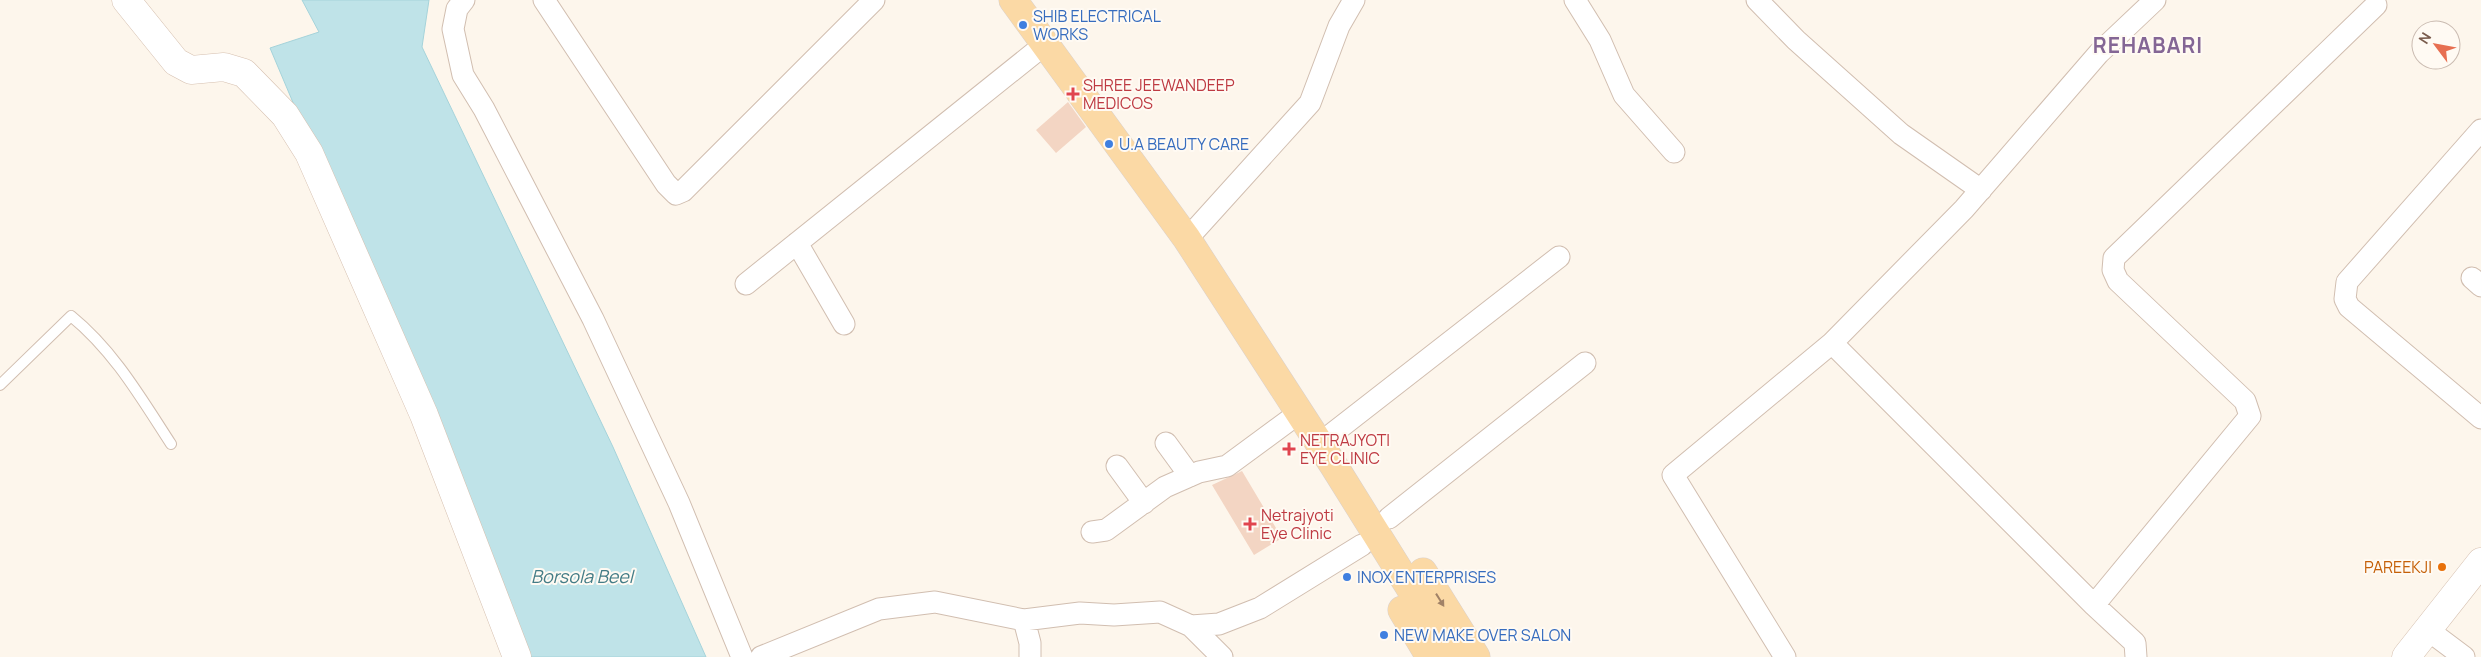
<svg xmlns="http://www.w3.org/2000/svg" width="2481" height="657" viewBox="0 0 2481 657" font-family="Manrope,sans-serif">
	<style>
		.water { fill: #bfe3e8; stroke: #a5d3da }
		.building { fill: #f3d5c3 }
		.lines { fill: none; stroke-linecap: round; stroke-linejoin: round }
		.lane-casing { stroke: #d1beb0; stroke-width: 12 }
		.street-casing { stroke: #d1beb0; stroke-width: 23 }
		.secondary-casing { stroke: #d6c0b0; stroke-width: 29 }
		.primary-casing { stroke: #dad1cd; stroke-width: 29 }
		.lane { stroke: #fff; stroke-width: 10 }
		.street { stroke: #fff; stroke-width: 21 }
		.secondary { stroke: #fff; stroke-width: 28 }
		.primary { stroke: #fbd9a5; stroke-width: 28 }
		.oneway { fill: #a18267 }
		.shop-dot { fill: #3f7fe0; stroke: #fffaf3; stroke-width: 2 }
		.health-dot { fill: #e0444e; stroke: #fffaf3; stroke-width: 2 }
		.food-dot { fill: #e8710a; stroke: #fffaf3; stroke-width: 2 }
		.labels { text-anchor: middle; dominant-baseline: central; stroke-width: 4; stroke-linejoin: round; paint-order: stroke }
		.shop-label { font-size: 16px; fill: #366cbe; stroke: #fffaf3; text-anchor: start }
		.health-label { font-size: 16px; fill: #be3a42; stroke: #fffaf3; text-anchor: start }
		.food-label { font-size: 16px; fill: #c56008; stroke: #fffaf3; text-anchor: end }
		.water-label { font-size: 18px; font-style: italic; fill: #437c86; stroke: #fffaf3 }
		.district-label { font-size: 21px; font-weight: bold; letter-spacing: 1px; fill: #846695; stroke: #fffaf3 }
	</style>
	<rect width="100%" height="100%" fill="#fdf6ec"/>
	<!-- water -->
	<path class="water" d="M 302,0 L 429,0 L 422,47 L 613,447 L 706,657 L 527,657 L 270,48 L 319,32 Z"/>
	<!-- building -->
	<path class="building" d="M 1068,102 L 1086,127 L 1056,153 L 1036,130 Z
		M 1242,471 L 1282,538 L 1254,555 L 1212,485 Z"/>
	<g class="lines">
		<defs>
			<path id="lane" d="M 0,385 L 71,316 C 114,351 141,398 171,444"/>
			<path id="street" d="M 464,0 L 457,9 L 453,29 L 463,75 L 484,109 L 593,319 L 679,503 L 742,657
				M 544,0 L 666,184 L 676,194 L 683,191 L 874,0
				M 1575,0 L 1600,40 L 1624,95 L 1674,152
				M 1757,0 L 1796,40 L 1901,134 L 1981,190
				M 2481,130 L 2347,282 L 2345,299 L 2349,307 L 2481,418
				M 1187,239 L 1310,103 L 1339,26 L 1354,0
				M 797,243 L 844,324
				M 2472,278 L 2481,286
				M 746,284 L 1044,45
				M 1166,443 L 1190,476
				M 1319,444 L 1559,257
				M 1117,466 L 1144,503
				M 1389,518 L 1585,363
				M 1092,532 L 1106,530 L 1165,487 L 1199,472 L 1227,466 L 1299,413
				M 2094,605 L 2250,416 L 2245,401 L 2118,281 L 2113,270 L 2114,258 L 2376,5
				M 1191,626 L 1222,657
				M 2428,630 L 2464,657
				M 761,657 L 879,609 L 935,602 L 1024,620
				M 1030,657 L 1030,643 L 1024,620 L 1080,613 L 1114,615 L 1160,612 L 1191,626 L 1219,624 L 1260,608 L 1362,545
				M 1785,657 L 1673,475 L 1832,343
				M 2136,657 L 2135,643 L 2094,605 L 1832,343 L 1964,209 L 2099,53 L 2155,0"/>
			<path id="secondary" d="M 126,0 L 176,62 L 191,70 L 224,67 L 244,73 L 285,115 L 309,153 L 424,415 L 517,657
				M 2406,657 L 2481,562"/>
			<path id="primary" d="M 1013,0 L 1187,239 L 1334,466 L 1453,657
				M 1423,572 L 1476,657
				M 1402,610 L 1430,657"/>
		</defs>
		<!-- lane casing -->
		<use href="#lane" class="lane-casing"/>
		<!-- street casing -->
		<use href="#street" class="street-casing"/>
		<!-- secondary casing -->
		<use href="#secondary" class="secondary-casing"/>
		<!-- primary casing -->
		<use href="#primary" class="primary-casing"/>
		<!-- lane -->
		<use href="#lane" class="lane"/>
		<!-- street -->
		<use href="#street" class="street"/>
		<!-- secondary -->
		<use href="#secondary" class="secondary"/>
		<!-- primary -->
		<use href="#primary" class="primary"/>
	</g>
	<!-- one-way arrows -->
	<defs><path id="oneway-solid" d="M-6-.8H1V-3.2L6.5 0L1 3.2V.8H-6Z" transform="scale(1.25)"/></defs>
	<use class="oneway" href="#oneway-solid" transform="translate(1440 600) rotate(58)"/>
	<!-- markers -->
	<g class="shop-dot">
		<circle cx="1023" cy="25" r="5"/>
		<circle cx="1109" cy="144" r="5"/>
		<circle cx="1347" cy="577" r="5"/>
		<circle cx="1384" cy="635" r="5"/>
	</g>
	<g class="health-dot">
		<path d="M1070.5 86.5h5v5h5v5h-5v5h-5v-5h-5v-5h5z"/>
		<path d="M1286.5 441.5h5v5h5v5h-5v5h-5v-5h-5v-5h5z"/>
		<path d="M1247.5 516.5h5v5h5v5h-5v5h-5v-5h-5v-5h5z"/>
	</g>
	<circle class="food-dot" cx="2442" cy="567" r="5"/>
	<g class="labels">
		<!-- shop labels -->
		<g class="shop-label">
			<text x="1033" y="16">SHIB ELECTRICAL<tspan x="1033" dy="18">WORKS</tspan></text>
			<text x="1119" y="144">U.A BEAUTY CARE</text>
			<text x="1357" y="577">INOX ENTERPRISES</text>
			<text x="1394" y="635">NEW MAKE OVER SALON</text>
		</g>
		<!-- health labels -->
		<g class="health-label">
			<text x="1083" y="85">SHREE JEEWANDEEP<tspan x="1083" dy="18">MEDICOS</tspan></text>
			<text x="1300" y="440">NETRAJYOTI<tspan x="1300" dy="18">EYE CLINIC</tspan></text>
			<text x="1261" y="515">Netrajyoti<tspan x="1261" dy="18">Eye Clinic</tspan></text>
		</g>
		<!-- food labels -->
		<g class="food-label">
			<text x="2432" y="567">PAREEKJI</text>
		</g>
		<!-- water labels -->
		<g class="water-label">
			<text x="582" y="576">Borsola Beel</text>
		</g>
		<!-- district labels -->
		<g class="district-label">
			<text x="2148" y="45">REHABARI</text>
		</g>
	</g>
	<!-- north arrow -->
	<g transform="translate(2436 45) rotate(302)"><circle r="24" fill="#fffaf3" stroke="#cabbb1"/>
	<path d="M0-4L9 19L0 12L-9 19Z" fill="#e76f51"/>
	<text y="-8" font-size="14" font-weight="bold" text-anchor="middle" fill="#7a5c4d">N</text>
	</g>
</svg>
